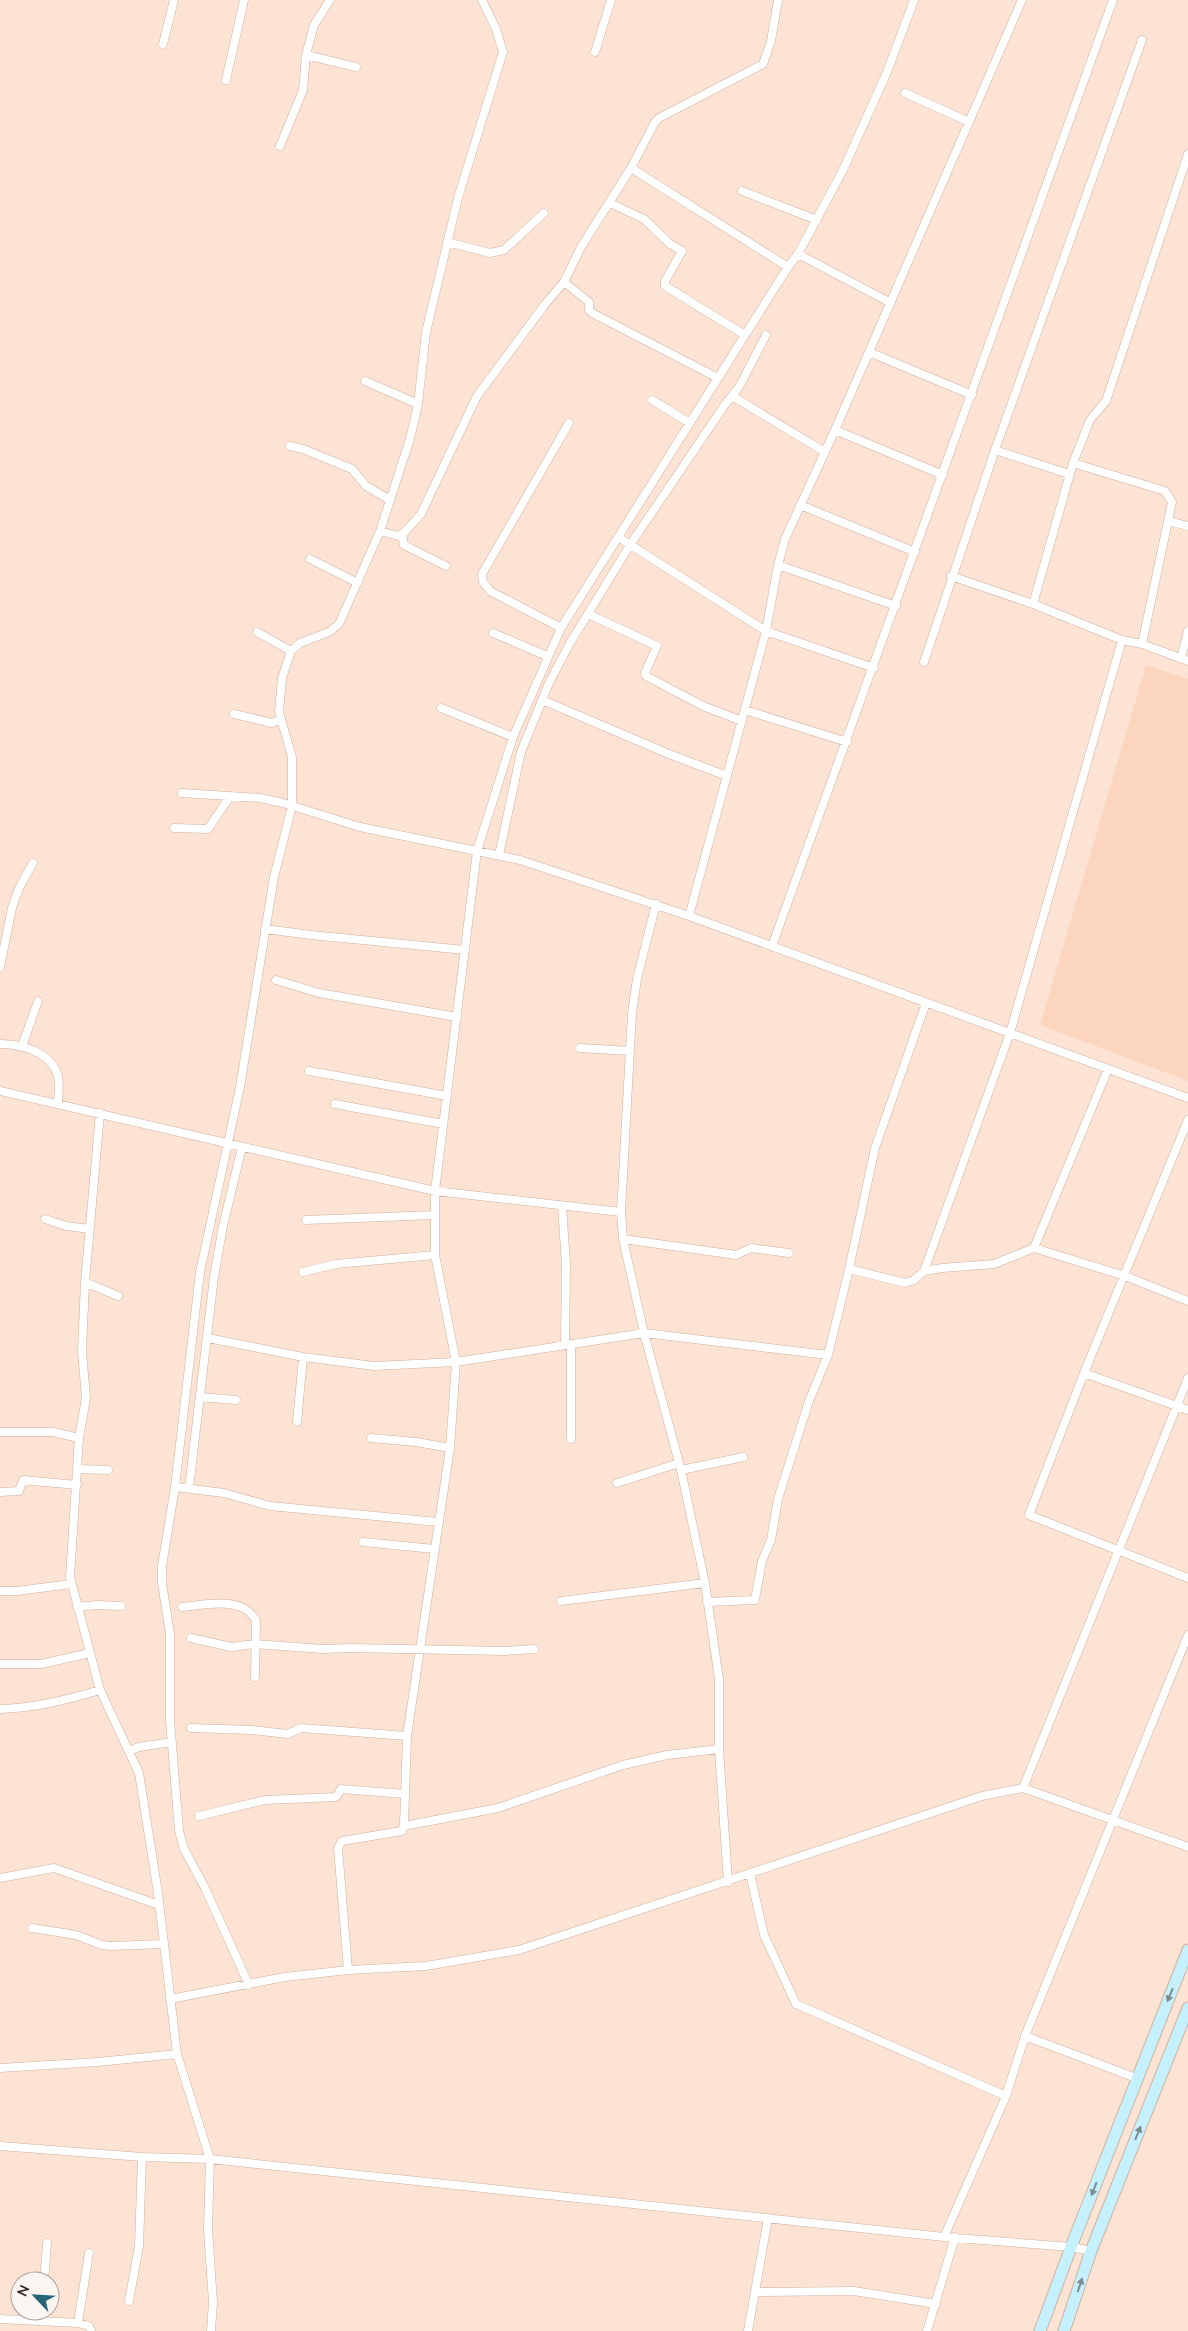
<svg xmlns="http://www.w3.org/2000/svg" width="1188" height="2331" viewBox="0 0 1188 2331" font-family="Mulish,sans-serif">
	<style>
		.built { fill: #fcd5bf }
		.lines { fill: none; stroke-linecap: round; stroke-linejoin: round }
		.street-casing { stroke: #cfb09e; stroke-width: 9 }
		.secondary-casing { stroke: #cfb09e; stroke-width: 13 }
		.street { stroke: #fff; stroke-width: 8 }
		.secondary { stroke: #c5f1fe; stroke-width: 11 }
		.oneway { fill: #7c8c8f }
	</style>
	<rect width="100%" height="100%" fill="#fde3d4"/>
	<!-- built -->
	<path class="built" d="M 1146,665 L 1188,679 L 1188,1081 L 1040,1025 Z"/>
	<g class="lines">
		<defs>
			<path id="street" d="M 163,44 L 174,0
				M 595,52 L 611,0
				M 306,55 L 356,67
				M 226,80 L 244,0
				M 905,93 L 969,122
				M 280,146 L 303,90 L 306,55 L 314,25 L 330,0
				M 631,168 L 788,267
				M 742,191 L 817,220
				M 610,203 L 644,219 L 670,244 L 682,251 L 665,281 L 665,286 L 745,335
				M 447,242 L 490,253 L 504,250 L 544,213
				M 798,254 L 891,303
				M 564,282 L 589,302 L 589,310 L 592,313 L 718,378
				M 869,352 L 972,395
				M 365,381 L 418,404
				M 732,396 L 825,452
				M 652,400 L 690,423
				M 835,430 L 943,475
				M 290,446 L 303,449 L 352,469 L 366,486 L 390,500
				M 995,450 L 1069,474
				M 1073,463 L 1165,491 L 1172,502 L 1142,644
				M 800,505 L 915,552
				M 1168,521 L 1188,526
				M 380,531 L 399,536 L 404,533 L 421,514 L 477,396 L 546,303 L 564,282 L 581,247 L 631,168 L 655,122 L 659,118 L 763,64 L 771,41 L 778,0
				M 402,534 L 404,545 L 446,566
				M 618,537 L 766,631 L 874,668
				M 310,559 L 358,583
				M 778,565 L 896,606
				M 951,576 L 1033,604 L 1122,640 L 1142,644 L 1188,661
				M 1033,604 L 1073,463 L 1090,420 L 1106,401 L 1188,154
				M 588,614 L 657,646 L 645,673 L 646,676 L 703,706 L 742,721
				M 561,628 L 490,591 L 483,582 L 482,574 L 569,423
				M 257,632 L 291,651
				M 493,633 L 547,656
				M 1181,658 L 1188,631
				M 924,662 L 995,450 L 1142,40
				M 542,700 L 669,754 L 727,776
				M 441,708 L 513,737
				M 745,710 L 847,742
				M 234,714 L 272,723 L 281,720
				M 182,793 L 260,798 L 283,803 L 360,827 L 520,860 L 689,916 L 1188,1098
				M 174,828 L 208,829 L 230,796
				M 499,855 L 521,752 L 549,683 L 570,643 L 630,545 L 724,406 L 739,387 L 766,335
				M 656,904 L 637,979 L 632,1013 L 621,1212 L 623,1239 L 644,1333 L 681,1470 L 705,1583 L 719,1679 L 719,1749 L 728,1882
				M 689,916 L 766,631 L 778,565 L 785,539 L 835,430 L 1022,0
				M 265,929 L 311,935 L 465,950
				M 772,946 L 1113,0
				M 0,967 L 12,908 L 19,888 L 33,863
				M 276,980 L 319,993 L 457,1017
				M 0,1044 C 22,1044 51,1052 58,1076 C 60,1084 58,1095 58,1104
				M 22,1046 L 38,1001
				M 580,1048 L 630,1051
				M 309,1071 L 447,1096
				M 0,1091 L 435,1191 L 621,1212
				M 335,1104 L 443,1124
				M 100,1113 L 85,1282 L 82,1351 L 86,1398 L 79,1438 L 70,1577 L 100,1690 L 139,1773 L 158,1893 L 177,2054 L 210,2159 L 208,2230 L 213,2302 L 211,2331
				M 1188,1120 L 1084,1373 L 1029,1515 L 1188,1578
				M 562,1206 L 566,1264 L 565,1345
				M 45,1219 L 66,1226 L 90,1229
				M 306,1220 L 435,1215
				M 623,1239 L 736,1255 L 751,1248 L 789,1253
				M 1034,1248 L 1108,1069
				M 849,1269 L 905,1283 L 914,1280 L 924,1271 L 942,1268 L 994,1264 L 1034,1248 L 1125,1276 L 1188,1301
				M 924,1271 L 1010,1033 L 1122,640
				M 303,1272 L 336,1264 L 435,1255
				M 85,1282 L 118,1296
				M 208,1338 L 303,1357 L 374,1366 L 456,1362 L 644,1333 L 828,1355
				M 571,1344 L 571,1439
				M 1084,1373 L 1188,1410
				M 200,1397 L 236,1400
				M 297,1422 L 303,1357
				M 0,1432 L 53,1432 L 79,1438
				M 371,1438 L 416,1442 L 450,1448
				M 78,1469 L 108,1470
				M 681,1470 L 743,1457
				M 617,1483 L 679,1463
				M 175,1487 L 224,1493 L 270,1506 L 438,1522
				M 189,1488 L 214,1277 L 223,1226 L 242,1147
				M 0,1492 L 19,1491 L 23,1480 L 77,1485
				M 363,1542 L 434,1549
				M 0,1591 L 17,1591 L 71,1584
				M 561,1601 L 705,1583
				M 707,1602 L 755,1600 L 762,1561 L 771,1540 L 778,1499 L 809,1401 L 828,1355 L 849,1269 L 875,1148 L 926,1003
				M 77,1607 L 97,1605 L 121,1606
				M 182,1607 C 204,1605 244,1595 256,1621 L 255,1677
				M 191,1638 L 231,1647 L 255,1644 L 323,1649 L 351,1648 L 505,1651 L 534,1649
				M 0,1664 L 41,1664 L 90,1653
				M 0,1709 C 35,1708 67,1700 100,1690
				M 191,1728 L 252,1730 L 288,1734 L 301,1728 L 407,1736
				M 129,1751 L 139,1747 L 171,1742
				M 1023,1788 L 1188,1378
				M 199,1816 L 265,1800 L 336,1797 L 341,1789 L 405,1794
				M 404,1826 L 498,1808 L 623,1765 L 667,1755 L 719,1749
				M 750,1874 L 764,1935 L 796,2004 L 1006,2096
				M 0,1878 L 54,1868 L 159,1905
				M 32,1928 L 76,1935 L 102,1945 L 111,1946 L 164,1944
				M 348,1970 L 338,1848 L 342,1841 L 402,1831 L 404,1826 L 407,1736 L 450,1448 L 456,1362 L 435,1255 L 435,1191 L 477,851 L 513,737 L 561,628 L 745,335 L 788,267 L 798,254 L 843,170 L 887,72 L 914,0
				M 249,1985 L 205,1888 L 184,1849 L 179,1831 L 170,1720 L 170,1634 L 162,1583 L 162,1566 L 175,1487 L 200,1272 L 240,1087 L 274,877 L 292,806 L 292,757 L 279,712 L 282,678 L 291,651 L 300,643 L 329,632 L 339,624 L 380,531 L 410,439 L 418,404 L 426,332 L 458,198 L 503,52 L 496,29 L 482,0
				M 170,1999 L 285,1977 L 348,1970 L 426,1966 L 519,1950 L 982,1796 L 1023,1788 L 1188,1847
				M 1025,2036 L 1136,2078
				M 0,2068 L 98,2062 L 177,2054
				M 0,2146 L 142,2157 L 210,2159 L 944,2237 L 1071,2247 L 1091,2251
				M 944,2237 L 1006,2096 L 1025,2036 L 1188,1635
				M 44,2281 L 47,2243
				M 755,2292 L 854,2291 L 936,2304
				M 129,2301 L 139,2246 L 142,2157
				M 0,2319 L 78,2323 L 89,2326 L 91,2331
				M 78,2323 L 89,2253
				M 748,2331 L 768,2218
				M 927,2331 L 955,2237"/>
			<path id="secondary" d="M 1040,2331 L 1071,2247 L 1188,1950
				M 1064,2331 L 1091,2251 L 1188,2008"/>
		</defs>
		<!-- street casing -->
		<use href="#street" class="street-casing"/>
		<!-- secondary casing -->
		<use href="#secondary" class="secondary-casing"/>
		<!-- street -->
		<use href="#street" class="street"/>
		<!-- secondary -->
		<use href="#secondary" class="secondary"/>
	</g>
	<!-- one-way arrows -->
	<defs><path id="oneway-solid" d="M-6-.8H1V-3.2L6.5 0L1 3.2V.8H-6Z" transform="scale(1.25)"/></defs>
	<g class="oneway">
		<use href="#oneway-solid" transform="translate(1170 1995) rotate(112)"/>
		<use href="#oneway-solid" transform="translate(1138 2133) rotate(-68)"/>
		<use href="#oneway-solid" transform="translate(1094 2189) rotate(111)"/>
		<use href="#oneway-solid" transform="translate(1080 2285) rotate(-71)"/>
	</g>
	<!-- north arrow -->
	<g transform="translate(35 2296) rotate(295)"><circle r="24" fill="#fbf5f1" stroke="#aba39d"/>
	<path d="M0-4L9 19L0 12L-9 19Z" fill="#246579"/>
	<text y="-8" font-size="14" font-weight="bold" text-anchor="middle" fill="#322720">N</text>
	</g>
</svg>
